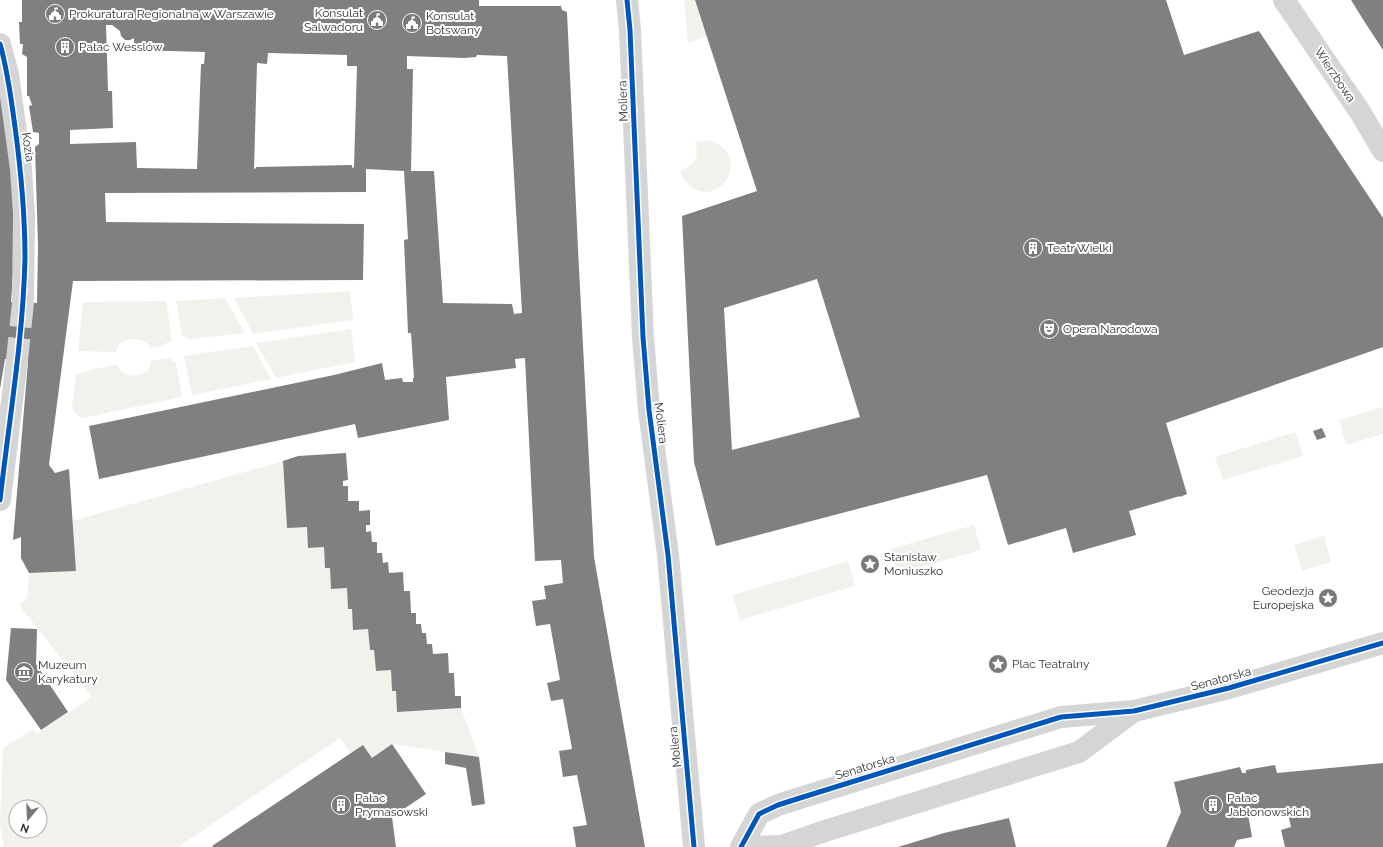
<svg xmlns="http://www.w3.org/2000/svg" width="1383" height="847" viewBox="0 0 1383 847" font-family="Raleway,sans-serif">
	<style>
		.green { fill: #f0f3ec; fill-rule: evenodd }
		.building { fill: #808080; fill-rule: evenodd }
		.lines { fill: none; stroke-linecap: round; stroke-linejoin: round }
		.minor-tunnel { stroke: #d6d6d6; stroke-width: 22; stroke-dasharray: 22 11; stroke-linecap: butt }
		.minor { stroke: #d5d5d5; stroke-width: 22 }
		.cycleway-casing { stroke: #fff; stroke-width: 8 }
		.cycleway { stroke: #0057b8; stroke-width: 5 }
		.labels { text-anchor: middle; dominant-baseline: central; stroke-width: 4; stroke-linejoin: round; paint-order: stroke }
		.poi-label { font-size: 12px; fill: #313131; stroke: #fff; text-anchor: start }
		.street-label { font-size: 12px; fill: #313131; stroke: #fff }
	</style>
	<rect width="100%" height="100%" fill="#fff"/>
	<!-- green -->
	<path class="green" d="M 684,0 L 695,0 L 707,36 L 688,43 Z
		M 708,140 C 755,154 720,210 690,186 C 685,182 681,176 681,170 C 695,166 700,156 695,142 Z
		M 350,291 L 353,320 L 253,334 L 234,298 Z
		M 225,298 L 245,333 L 189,339 L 182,336 L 176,301 Z
		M 166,301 L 172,340 L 161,346 L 151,348 C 142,336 119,335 116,352 L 78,351 L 83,302 Z
		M 351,329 L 355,362 L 276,378 L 256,343 Z
		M 253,346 L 271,379 L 192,395 L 184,356 Z
		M 169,358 L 176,363 L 182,397 L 83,418 C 77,416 75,414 72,408 L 76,374 L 116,364 C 119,368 121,372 125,374 C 137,378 150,374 151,361 Z
		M 1383,407 L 1383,434 L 1346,445 L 1339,420 Z
		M 1295,432 L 1303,456 L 1223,480 L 1215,457 Z
		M 283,461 L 287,527 L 307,527 L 324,547 L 325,568 L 330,568 L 331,589 L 347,588 L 348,609 L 352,609 L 368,629 L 370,650 L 374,650 L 376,670 L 391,670 L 392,691 L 396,691 L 442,709 L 461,708 L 479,757 L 392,744 L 372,758 L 351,754 L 340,738 L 178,847 L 4,847 L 0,826 L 3,748 L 33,729 L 37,734 L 92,697 L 19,605 L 27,598 L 29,573 L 76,571 L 72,521 ZM 16,807 L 40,807 L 40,831 L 16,831 Z
		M 974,525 L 981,550 L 897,574 L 890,549 Z
		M 1324,536 L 1331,562 L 1302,571 L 1294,545 Z
		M 848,561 L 855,586 L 740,620 L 733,595 Z"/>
	<!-- building -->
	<path class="building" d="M 22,0 L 479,0 L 479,6 L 561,6 L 562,10 L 567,12 L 578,249 L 594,557 L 645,847 L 576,847 L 573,827 L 587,825 L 577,775 L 563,777 L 559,751 L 572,749 L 563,699 L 551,701 L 547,683 L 560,680 L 550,624 L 536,626 L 532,601 L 546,599 L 544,586 L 563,583 L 561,560 L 535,561 L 525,358 L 515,359 L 516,368 L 446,377 L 449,420 L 358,438 L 355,424 L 99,479 L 89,426 L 334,375 L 382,363 L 385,380 L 402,378 L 403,382 L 413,382 L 413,378 L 414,378 L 411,333 L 408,333 L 404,240 L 408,239 L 404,171 L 366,169 L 366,192 L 105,193 L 106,222 L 364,224 L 363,280 L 73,281 L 49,465 L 55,473 L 69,469 L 76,571 L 29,573 L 21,558 L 21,537 L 13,540 L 28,362 L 5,359 L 0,389 L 0,90 L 13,174 L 14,260 L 11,302 L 37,303 L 38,246 L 35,147 L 39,144 L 39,133 L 33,132 L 29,106 L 32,105 L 29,96 L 27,96 L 27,57 L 22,54 L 23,44 L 20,44 L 19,22 L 22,22 ZM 106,25 L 112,25 L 120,31 L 121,36 L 125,40 L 130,40 L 134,38 L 134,49 L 136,50 L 205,52 L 204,64 L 201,64 L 197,169 L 137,168 L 136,142 L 70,144 L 70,130 L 113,128 L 112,91 L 108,91 ZM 268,53 L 347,55 L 347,66 L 357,66 L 354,167 L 352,168 L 352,165 L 256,167 L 256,168 L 254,169 L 257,63 L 267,64 ZM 477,55 L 507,56 L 522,313 L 514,314 L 512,304 L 443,303 L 434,171 L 411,171 L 413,69 L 407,69 L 407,56 L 464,58 L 476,57 Z
		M 695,0 L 1166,0 L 1184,55 L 1259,31 L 1383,218 L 1383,347 L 1166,423 L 1187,494 L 1180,497 L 1180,496 L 1129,511 L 1136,535 L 1073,553 L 1066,528 L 1008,545 L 987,475 L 716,546 L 694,462 L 682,216 L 757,191 ZM 817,279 L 860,417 L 732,450 L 724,308 Z
		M 1351,0 L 1383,0 L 1383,50 L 1364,21 Z
		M 1322,428 L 1326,437 L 1317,440 L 1313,431 Z
		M 346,453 L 348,480 L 343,481 L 343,486 L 348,486 L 348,501 L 359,501 L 359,511 L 370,510 L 370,525 L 366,525 L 366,532 L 371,531 L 372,542 L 377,542 L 377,553 L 382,553 L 383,563 L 388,562 L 389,573 L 403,572 L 404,591 L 410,591 L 411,613 L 416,613 L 416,624 L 421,624 L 422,633 L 426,633 L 427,644 L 432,644 L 433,654 L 448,653 L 449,673 L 454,673 L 455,696 L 461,696 L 461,708 L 397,712 L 396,691 L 392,691 L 391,670 L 376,671 L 374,650 L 370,650 L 368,629 L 353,630 L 352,609 L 348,609 L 347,588 L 331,589 L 330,568 L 325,568 L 324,547 L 308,548 L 307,527 L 287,528 L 283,461 L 298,456 Z
		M 874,558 L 877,566 L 867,569 L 865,561 Z
		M 11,628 L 37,629 L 36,664 L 68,712 L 41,730 L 6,680 Z
		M 392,744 L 426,794 L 392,817 L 396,847 L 213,847 L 212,846 L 363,745 L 372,758 Z
		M 445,752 L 479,757 L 485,804 L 472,806 L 466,768 L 445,764 Z
		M 1383,763 L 1383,847 L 1285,847 L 1281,830 L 1291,827 L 1287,809 L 1282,810 L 1282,811 L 1277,812 L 1278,814 L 1260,816 L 1260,815 L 1256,815 L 1256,813 L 1248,814 L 1252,837 L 1237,840 L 1234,847 L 1166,847 L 1181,812 L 1174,782 L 1240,767 L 1242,773 L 1246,773 L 1246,770 L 1275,765 L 1277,773 Z
		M 1009,818 L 1016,847 L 898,847 L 944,833 Z"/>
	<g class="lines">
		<!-- minor-tunnel -->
		<path class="minor-tunnel" d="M 17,360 L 23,303"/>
		<!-- minor -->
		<path class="minor" d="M 627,0 L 630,30 L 643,337 L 649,410 L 668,555 L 694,847
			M 1284,0 L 1360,112 L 1383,151
			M 0,44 L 8,74 L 21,169 L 24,214 L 23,303
			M 0,500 L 17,360
			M 741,847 L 759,814 L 778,805 L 800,798 L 1061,717 L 1134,711 L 1229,688 L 1383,643
			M 741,847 L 782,846 L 825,831 L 1079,752 L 1134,711"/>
		<defs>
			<path id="cycleway" d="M 627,0 L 630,30 L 643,337 L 649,410 L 668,555 L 694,847
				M 0,44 C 8,72 11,98 15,127 C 21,171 25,215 25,259 C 23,339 9,421 0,500
				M 741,847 L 759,814 L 778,805 L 800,798 L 1061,717 L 1134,711 L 1229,688 L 1383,643"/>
		</defs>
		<!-- cycleway casing -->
		<use href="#cycleway" class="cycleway-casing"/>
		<!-- cycleway -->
		<use href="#cycleway" class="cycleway"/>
	</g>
	<!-- icons -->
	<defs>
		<symbol id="civic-disc" viewBox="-11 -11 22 22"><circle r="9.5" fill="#797979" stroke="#fff"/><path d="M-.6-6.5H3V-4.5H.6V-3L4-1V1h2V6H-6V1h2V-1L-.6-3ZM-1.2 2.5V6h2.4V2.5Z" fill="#fff"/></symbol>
		<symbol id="building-disc" viewBox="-11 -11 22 22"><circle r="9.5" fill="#797979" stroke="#fff"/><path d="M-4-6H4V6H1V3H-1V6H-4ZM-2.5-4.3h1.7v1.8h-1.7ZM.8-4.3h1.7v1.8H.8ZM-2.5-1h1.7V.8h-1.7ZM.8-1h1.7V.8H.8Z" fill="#fff"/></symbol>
		<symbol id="theatre-disc" viewBox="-11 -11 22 22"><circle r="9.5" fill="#797979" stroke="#fff"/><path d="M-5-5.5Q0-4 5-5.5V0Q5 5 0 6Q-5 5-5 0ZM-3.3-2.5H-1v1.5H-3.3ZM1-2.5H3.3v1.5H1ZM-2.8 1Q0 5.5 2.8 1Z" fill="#fff"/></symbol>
		<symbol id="sight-disc" viewBox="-11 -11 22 22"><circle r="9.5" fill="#797979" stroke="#fff"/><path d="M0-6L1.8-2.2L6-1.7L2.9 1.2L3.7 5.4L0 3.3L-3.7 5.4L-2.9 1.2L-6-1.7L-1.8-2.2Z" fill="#fff"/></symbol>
		<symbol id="museum-disc" viewBox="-11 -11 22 22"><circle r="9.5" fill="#797979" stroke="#fff"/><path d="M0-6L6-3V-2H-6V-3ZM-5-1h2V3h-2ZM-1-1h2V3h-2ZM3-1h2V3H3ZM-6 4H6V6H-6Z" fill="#fff"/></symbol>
	</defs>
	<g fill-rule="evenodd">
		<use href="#civic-disc" x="44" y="3" width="22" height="22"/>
		<use href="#civic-disc" x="366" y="9" width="22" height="22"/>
		<use href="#civic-disc" x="401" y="12" width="22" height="22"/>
		<use href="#building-disc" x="54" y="36" width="22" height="22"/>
		<use href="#building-disc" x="1022" y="237" width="22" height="22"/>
		<use href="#theatre-disc" x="1038" y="318" width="22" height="22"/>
		<use href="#sight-disc" x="859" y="553" width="22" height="22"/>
		<use href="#sight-disc" x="1317" y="587" width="22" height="22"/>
		<use href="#sight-disc" x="987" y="653" width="22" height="22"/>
		<use href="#museum-disc" x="13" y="661" width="22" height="22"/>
		<use href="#building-disc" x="330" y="794" width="22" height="22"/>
		<use href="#building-disc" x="1202" y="794" width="22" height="22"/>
	</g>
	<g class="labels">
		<!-- poi labels -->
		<g class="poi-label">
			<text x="363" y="13" text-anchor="end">Konsulat<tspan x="363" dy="14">Salwadoru</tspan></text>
			<text x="69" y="14">Prokuratura Regionalna w Warszawie</text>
			<text x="426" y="16">Konsulat<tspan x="426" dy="14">Botswany</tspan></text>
			<text x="79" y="47">Pałac Wesslów</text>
			<text x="1047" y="248">Teatr Wielki</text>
			<text x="1063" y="329">Opera Narodowa</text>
			<text x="884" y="557">Stanisław<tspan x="884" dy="14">Moniuszko</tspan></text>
			<text x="1314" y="591" text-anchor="end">Geodezja<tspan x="1314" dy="14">Europejska</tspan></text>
			<text x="1012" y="664">Plac Teatralny</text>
			<text x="38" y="665">Muzeum<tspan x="38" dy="14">Karykatury</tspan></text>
			<text x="355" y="798">Pałac<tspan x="355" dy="14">Prymasowski</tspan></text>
			<text x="1227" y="798">Pałac<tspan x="1227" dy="14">Jabłonowskich</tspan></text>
		</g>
		<!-- street labels -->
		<g class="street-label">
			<text transform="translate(1335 75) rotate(56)">Wierzbowa</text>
			<text transform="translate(623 101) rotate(-92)">Moliera</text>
			<text transform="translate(28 147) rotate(82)">Kozia</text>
			<text transform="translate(661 423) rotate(83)">Moliera</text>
			<text transform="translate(1221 679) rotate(-15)">Senatorska</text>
			<text transform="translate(675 747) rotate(-96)">Moliera</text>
			<text transform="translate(865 767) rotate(-17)">Senatorska</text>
		</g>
	</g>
	<!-- north arrow -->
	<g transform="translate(28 819) rotate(199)"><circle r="19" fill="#ffffff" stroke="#adadad"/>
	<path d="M0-3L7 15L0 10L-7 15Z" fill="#797979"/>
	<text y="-6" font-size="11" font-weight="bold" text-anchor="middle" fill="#313131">N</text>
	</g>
</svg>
